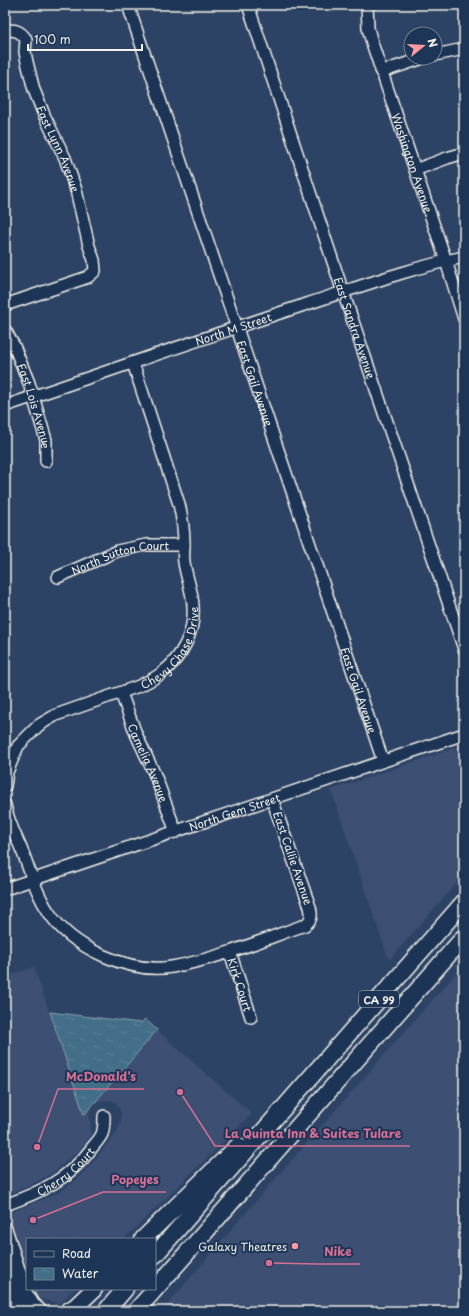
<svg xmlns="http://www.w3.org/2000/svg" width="469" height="1316" viewBox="0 0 469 1316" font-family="'Playpen Sans',sans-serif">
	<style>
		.built { fill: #3c5073 }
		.water { fill: url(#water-ripples); stroke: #89a2ae }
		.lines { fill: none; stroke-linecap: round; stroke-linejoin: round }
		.minor-casing { stroke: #f4f1e8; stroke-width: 14 }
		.major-casing { stroke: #f4f1e8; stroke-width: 17 }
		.highway-casing { stroke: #f4f1e8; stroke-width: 19 }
		.minor { stroke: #1d3557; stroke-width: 11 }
		.major { stroke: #1d3557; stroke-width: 14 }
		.highway { stroke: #1d3557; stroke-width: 16 }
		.poi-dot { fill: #ff9aa2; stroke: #1d3557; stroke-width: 1.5 }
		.labels { text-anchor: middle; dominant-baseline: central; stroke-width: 4; stroke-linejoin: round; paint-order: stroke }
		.shield { fill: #1d3557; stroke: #b4b9bc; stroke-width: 1 }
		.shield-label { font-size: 10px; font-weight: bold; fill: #f4f1e8 }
		.street-label { font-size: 11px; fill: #f4f1e8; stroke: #1d3557 }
		.poi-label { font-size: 11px; fill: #f4f1e8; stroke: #1d3557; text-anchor: end }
		.leader { fill: none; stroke: #d66f93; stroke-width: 1.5 }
		.callout-dot { fill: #d66f93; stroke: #1d3557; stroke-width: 1.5 }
		.callout-label { font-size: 12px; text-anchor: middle; font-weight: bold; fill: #d66f93; stroke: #1d3557; stroke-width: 4; stroke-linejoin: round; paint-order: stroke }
	</style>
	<defs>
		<pattern id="water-ripples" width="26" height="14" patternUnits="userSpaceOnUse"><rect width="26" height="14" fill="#426e88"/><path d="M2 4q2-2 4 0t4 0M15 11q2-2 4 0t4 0" fill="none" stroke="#5e8399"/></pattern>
	</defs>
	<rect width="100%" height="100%" fill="#2d4366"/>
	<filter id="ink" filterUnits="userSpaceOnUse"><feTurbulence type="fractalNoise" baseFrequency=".025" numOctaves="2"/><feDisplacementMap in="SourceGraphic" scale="8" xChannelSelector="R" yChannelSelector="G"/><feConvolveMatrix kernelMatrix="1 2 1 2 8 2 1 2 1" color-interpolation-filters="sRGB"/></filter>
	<g filter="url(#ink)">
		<!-- built -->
		<path class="built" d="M 464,745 L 464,875 L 389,960 L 331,790 Z
			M 464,964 L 464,1311 L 162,1311 L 254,1203 Z
			M 34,967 L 84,1115 L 89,1109 L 91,1134 L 89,1140 L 77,1152 L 51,1174 L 19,1190 L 5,1194 L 5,977 Z
			M 157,1030 L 252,1114 L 124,1239 L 27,1239 L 27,1275 L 9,1221 L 9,1217 L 12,1212 L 58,1193 L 76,1180 L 88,1168 L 114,1136 L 119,1128 L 121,1120 L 121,1112 L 116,1103 L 111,1100 L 104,1100 L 95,1103 Z
			M 32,1289 L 74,1289 L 59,1304 L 35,1297 Z"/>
		<!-- water -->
		<path class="water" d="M 50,1012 L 141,1023 L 145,1019 L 157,1030 L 84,1115 Z"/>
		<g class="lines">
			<defs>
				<g id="minor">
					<path id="s1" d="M 128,5 L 383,761"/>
					<path id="s2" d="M 248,5 L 343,292 L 464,649"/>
					<path id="s3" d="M 367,5 L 368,28 L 372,43 L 446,261 L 464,319"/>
					<path id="s4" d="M 5,31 C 15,29 20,31 26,39 L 25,52 L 27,62 L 34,90 L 45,117 L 65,158 L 76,190 L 89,246 L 94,260 L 95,271 L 88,277 L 5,305"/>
					<path d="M 435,55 L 464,49"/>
					<path d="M 381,72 L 423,58"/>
					<path d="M 415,170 L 447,158 L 464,153"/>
					<path id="s5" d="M 5,330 L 14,346 L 29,383 L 46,440 L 46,461"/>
					<path id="s6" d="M 5,406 C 106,372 206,337 307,304 C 359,287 410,268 464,257"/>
					<path id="s7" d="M 58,577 L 117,551 L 146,545 L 184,545"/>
					<path id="s8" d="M 121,693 L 136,734 L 155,775 L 176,832"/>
					<path id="s9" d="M 5,786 L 7,772 L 18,746 L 39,725 L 56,715 L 139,686 C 147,682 156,678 163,672 C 182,657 195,632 193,607 C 193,592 186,577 184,562 C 183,556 184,550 184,544 C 184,530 182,517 179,504 L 133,363"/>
					<path d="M 5,805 C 9,826 19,841 26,861 C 32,878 38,896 48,911 C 71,948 130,974 172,967 C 218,959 262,940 305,925 C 312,920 312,915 310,907 L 272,799"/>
					<path id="s10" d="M 5,889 L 464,734"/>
					<path id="s11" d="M 230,952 L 251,1017"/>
					<path id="s12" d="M 5,1205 C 39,1193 69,1179 91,1149 C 94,1145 100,1139 102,1134 C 104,1129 104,1122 104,1116"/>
				</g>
				<path id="major" d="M 5,1230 L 25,1293 L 28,1309
					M 5,1269 L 12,1291 L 15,1311"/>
				<path id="highway" d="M 143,1239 L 238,1146
					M 155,1255 L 464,902
					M 27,1298 L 31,1305 L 38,1311
					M 68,1311 L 75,1307 L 94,1289
					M 106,1311 L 125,1289
					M 136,1311 L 464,937"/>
			</defs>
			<!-- minor casing -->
			<use href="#minor" class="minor-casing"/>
			<!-- major casing -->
			<use href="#major" class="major-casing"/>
			<!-- highway casing -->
			<use href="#highway" class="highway-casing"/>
			<!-- minor -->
			<use href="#minor" class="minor"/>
			<!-- major -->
			<use href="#major" class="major"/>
			<!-- highway -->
			<use href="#highway" class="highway"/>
		</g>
	</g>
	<!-- markers -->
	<circle class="poi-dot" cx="295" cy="1246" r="4"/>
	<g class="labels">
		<!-- shield labels -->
		<rect class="shield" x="359" y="991" width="40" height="16" rx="3"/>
		<g class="shield-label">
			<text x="379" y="999">CA 99</text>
		</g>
		<!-- street labels -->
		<g class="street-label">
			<text stroke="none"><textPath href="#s4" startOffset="140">East Lynn Avenue</textPath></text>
			<text stroke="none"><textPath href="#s3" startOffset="165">Washington Avenue</textPath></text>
			<text stroke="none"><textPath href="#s2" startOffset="340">East Sandra Avenue</textPath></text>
			<text stroke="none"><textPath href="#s6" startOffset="241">North M Street</textPath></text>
			<text stroke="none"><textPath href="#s1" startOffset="399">East Gail Avenue</textPath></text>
			<text stroke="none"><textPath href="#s5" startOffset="82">East Lois Avenue</textPath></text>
			<text stroke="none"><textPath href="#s7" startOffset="66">North Sutton Court</textPath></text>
			<text stroke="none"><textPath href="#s9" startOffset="232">Chevy Chase Drive</textPath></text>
			<text stroke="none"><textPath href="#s1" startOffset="723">East Gail Avenue</textPath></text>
			<text stroke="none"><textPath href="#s8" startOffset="75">Camelia Avenue</textPath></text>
			<text stroke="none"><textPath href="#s10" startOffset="242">North Gem Street</textPath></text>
			<text transform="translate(293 858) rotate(71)">East Callie Avenue</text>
			<text stroke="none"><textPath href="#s11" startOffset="34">Kirk Court</textPath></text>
			<text stroke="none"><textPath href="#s12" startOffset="70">Cherry Court</textPath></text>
		</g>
		<!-- poi labels -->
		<g class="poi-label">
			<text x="287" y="1246">Galaxy Theatres</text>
		</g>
	</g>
	<!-- callouts -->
	<path class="leader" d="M37 1147L58 1089H144M180 1092L215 1146H410M33 1220L103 1192H166M269 1263L317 1264H360"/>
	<g class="callout-dot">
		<circle cx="37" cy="1147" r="4"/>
		<circle cx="180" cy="1092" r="4"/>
		<circle cx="33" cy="1220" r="4"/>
		<circle cx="269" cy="1263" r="4"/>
	</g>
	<g class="callout-label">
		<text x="101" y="1081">McDonald's</text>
		<text x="313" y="1138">La Quinta Inn &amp; Suites Tulare</text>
		<text x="135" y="1184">Popeyes</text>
		<text x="338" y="1256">Nike</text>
	</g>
	<!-- margin -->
	<rect width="469" height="1316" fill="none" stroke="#1d3557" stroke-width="20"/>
	<rect x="10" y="10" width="449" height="1296" fill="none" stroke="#f4f1e8" stroke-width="1.5" filter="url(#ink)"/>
	<!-- legend -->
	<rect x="26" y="1238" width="130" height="52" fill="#1d3557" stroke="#738091"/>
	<rect x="34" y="1251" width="20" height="6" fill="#1d3557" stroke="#738091"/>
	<text x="62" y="1258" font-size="12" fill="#f4f1e8">Road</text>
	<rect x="34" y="1268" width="20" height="12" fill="url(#water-ripples)" stroke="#738091"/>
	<text x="62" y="1278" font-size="12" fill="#f4f1e8">Water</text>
	<!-- north arrow -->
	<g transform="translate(423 46) rotate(72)"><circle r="19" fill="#1d3557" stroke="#738091"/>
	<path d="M0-3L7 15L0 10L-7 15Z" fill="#ff9aa2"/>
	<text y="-6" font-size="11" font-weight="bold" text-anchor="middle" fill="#f4f1e8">N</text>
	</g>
	<!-- scale -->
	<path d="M28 44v6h114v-6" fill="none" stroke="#f4f1e8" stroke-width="2"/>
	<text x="34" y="44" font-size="12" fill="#f4f1e8" stroke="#1d3557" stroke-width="3" paint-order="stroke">100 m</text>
</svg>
